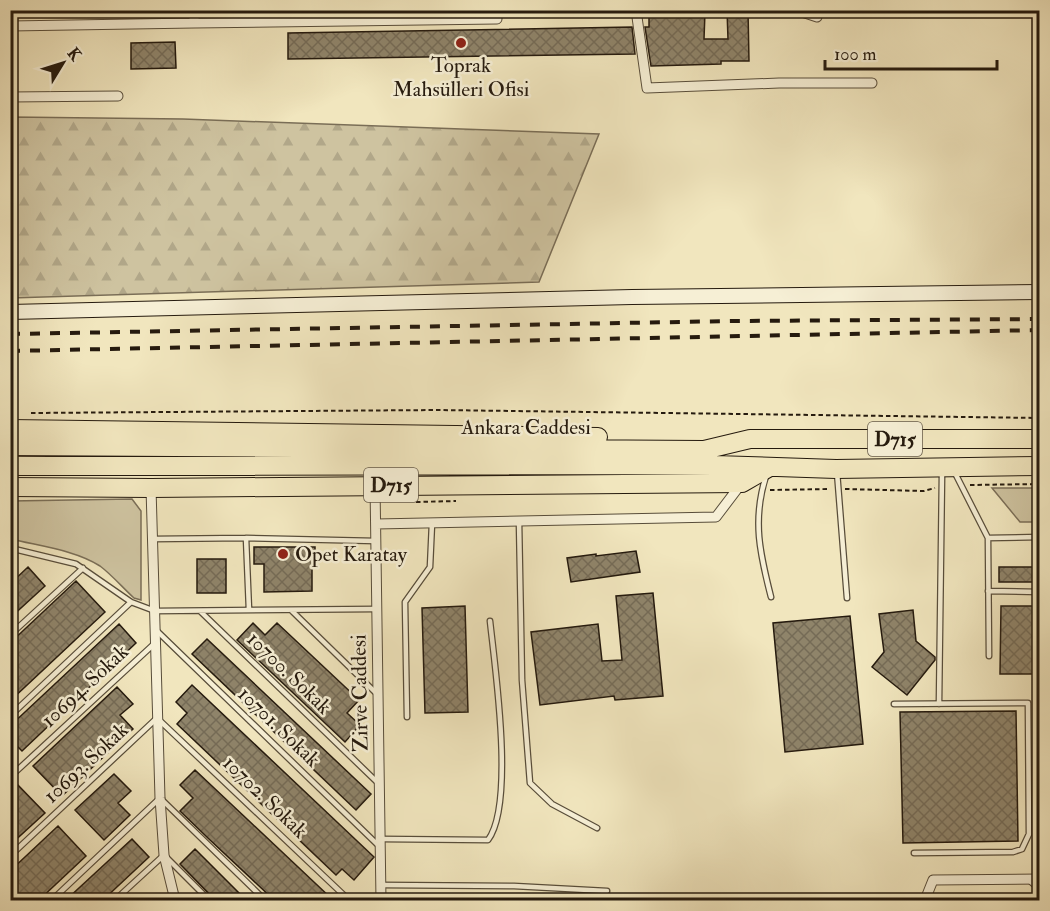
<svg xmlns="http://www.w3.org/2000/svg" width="1050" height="911" viewBox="0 0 1050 911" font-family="'IM FELL Double Pica',serif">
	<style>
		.green { fill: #cec3a0; stroke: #7a6e57; stroke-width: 1.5 }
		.forest { fill: url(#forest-firs); stroke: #7a6e57; stroke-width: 1.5 }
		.building { fill: url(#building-cross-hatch); stroke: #251a0e; stroke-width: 1.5 }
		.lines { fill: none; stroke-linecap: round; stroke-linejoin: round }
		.lane-casing { stroke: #584d3a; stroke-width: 7 }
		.street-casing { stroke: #584d3a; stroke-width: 11 }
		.secondary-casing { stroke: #251a0e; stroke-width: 16 }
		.highway-casing { stroke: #251a0e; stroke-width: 20 }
		.path { stroke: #251a0e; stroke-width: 2; stroke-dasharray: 4.5 3; stroke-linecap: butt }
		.lane { stroke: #f6efd5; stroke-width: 4.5 }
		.street { stroke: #f6efd5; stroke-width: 9 }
		.secondary { stroke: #f6efd5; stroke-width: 14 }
		.highway { stroke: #f1e6be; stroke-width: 18 }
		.rail { stroke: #251a0e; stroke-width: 4; stroke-dasharray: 10 10; stroke-linecap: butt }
		.poi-dot { fill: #8f2418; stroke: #f6efd5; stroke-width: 2 }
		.labels { text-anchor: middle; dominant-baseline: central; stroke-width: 5; stroke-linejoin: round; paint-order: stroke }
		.shield { fill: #f6efd5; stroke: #645a4a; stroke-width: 1.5 }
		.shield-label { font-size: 20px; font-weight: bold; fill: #251a0e }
		.poi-label { font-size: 21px; fill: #251a0e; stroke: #f6efd5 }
		.street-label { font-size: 21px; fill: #251a0e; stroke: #f6efd5 }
	</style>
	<defs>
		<pattern id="forest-firs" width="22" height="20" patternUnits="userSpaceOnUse" patternTransform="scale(1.5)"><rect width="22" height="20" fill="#cec3a0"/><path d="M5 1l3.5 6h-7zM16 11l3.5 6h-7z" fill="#b1a789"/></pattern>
		<pattern id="building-cross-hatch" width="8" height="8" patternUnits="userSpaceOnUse" patternTransform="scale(1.5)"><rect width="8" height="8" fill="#8f846a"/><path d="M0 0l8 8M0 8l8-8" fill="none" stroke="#756b56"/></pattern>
	</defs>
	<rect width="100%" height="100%" fill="#f1e6be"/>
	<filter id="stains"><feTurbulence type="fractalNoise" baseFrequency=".00333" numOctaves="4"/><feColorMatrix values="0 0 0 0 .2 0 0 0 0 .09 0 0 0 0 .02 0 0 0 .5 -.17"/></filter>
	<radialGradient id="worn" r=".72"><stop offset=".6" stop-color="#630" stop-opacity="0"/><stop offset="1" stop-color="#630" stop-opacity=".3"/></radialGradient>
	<!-- green -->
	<path class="green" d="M 992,488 L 1039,488 L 1039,522 L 1020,522 Z
		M 132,499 L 141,511 L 141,600 L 134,598 C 123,588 112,575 100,566 C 75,550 39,546 11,539 L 11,501 Z"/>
	<!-- forest -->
	<path class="forest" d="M 11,117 L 183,119 L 599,134 L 539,282 L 11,298 Z"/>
	<!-- building -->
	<path class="building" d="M 727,10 L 748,10 L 749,61 L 721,61 L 721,64 L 651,66 L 645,27 L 649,27 L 649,12 L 705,12 L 704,39 L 728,39 Z
		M 632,27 L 635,54 L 288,59 L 288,33 Z
		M 175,42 L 176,68 L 131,69 L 131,43 Z
		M 254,547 L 315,547 L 315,563 L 312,563 L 312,591 L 264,592 L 264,564 L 254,564 Z
		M 636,551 L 640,572 L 571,582 L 567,558 L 596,554 L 596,556 Z
		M 197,559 L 226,559 L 226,593 L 197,593 Z
		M 28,567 L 45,586 L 10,618 L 10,584 Z
		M 999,567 L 1040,567 L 1040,582 L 999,582 Z
		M 76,581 L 105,612 L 10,701 L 10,643 Z
		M 653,593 L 663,696 L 615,700 L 614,696 L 540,705 L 531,632 L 598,624 L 602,661 L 622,660 L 616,596 Z
		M 465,606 L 468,712 L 425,713 L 422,608 Z
		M 1001,606 L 1037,606 L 1037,614 L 1040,614 L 1040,674 L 1000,674 Z
		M 913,610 L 916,641 L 935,657 L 935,660 L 907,695 L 872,667 L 884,652 L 879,614 Z
		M 850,616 L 863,744 L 785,752 L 773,623 Z
		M 253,623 L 265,635 L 277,623 L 359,700 L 347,713 L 360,725 L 345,742 L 237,640 Z
		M 119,624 L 136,643 L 22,751 L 18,747 L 10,754 L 10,726 Z
		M 207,639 L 371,794 L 356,810 L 192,654 Z
		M 192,685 L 374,857 L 354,880 L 342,869 L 336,875 L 177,724 L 187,713 L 176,702 Z
		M 117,687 L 133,704 L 120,715 L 133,729 L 62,796 L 33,766 Z
		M 1016,711 L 1018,841 L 903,843 L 900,712 Z
		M 195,770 L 333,900 L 274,900 L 210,840 L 180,811 L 193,798 L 180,785 Z
		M 114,774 L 131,791 L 118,803 L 130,815 L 104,840 L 75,810 Z
		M 16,783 L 45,813 L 10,845 L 10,788 Z
		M 58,826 L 86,856 L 39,900 L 10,900 L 10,871 Z
		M 132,839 L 149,857 L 103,900 L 66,900 Z
		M 195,849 L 246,900 L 213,900 L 212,897 L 180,864 Z"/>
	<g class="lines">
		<defs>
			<path id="lane" d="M 837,472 L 847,598
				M 955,473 L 988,538 L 1040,537
				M 766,476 C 752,520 760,554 771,597
				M 519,521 L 522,680 L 530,783 L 552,804 L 597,828
				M 988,538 L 989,656
				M 153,539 L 246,538
				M 10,548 L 76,564 L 131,602 L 155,611 L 376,609
				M 988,591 L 1040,592
				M 249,610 L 246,538 L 376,541
				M 291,610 L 377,694
				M 200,611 L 377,782
				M 157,631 L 379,846
				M 10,635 L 83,568
				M 894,704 L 1028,703 L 1029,834 L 1022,849 L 1013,852 L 914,853
				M 939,704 L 942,473
				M 10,716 L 131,602
				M 407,717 L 405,602 L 430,567 L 432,523
				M 10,777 L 154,644
				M 381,839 L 488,840 C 515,804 495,668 490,621
				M 10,856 L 157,718 L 349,900
				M 1030,881 L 1040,890
				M 381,885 L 514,886 L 607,891
				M 52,900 L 160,798 L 265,900
				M 115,900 L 164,855 L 209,900"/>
			<path id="street" d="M 636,10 L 647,88 L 779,83 L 872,83
				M 796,10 L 817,17
				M 194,23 L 497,19 L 497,10
				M 10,26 L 194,23 L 194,10
				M 10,97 L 118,96
				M 375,485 L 381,900
				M 151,488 L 160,798 L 164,855 L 175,900
				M 376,524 L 716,517 L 741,484
				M 925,900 L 933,880 L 1040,879"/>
			<path id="secondary" d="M 10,312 L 632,297 L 1040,292"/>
			<path id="highway" d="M 10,429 L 598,437
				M 10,446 L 704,450 L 750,439 L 1040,439
				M 10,466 L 715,465 L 836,469 L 1040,466
				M 10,487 L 151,488 L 742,483 L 768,468"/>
		</defs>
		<!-- lane casing -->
		<use href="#lane" class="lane-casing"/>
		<!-- street casing -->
		<use href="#street" class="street-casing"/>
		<!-- secondary casing -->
		<use href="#secondary" class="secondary-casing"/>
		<!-- highway casing -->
		<use href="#highway" class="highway-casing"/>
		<!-- path -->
		<path class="path" d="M 31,413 L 438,410 L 1040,418
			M 970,485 L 1040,484
			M 845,489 L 924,491 L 935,488
			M 770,490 L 830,489
			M 416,502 L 456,501"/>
		<!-- lane -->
		<use href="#lane" class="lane"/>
		<!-- street -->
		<use href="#street" class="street"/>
		<!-- secondary -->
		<use href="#secondary" class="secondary"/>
		<!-- highway -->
		<use href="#highway" class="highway"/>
		<!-- rail -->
		<path class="rail" d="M 10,334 L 734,321 L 1040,319
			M 10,351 L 1040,330"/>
	</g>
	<!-- markers -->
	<g class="poi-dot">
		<circle cx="461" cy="43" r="6"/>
		<circle cx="283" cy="554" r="6"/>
	</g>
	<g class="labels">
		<!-- shield labels -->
		<g class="shield">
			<rect x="868" y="422" width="54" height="34" rx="4.5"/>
			<rect x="364" y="468" width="54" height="34" rx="4.5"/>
		</g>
		<g class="shield-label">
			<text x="895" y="439">D715</text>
			<text x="391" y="485">D715</text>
		</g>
		<!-- poi labels -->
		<g class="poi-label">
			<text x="461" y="65">Toprak<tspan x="461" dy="24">Mahsülleri Ofisi</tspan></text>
			<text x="295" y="554" text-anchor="start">Opet Karatay</text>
		</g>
		<!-- street labels -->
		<g class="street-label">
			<text x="526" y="427">Ankara Caddesi</text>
			<text transform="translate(289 673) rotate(44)">10700. Sokak</text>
			<text transform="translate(85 686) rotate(-43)">10694. Sokak</text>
			<text transform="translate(360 693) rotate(-91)">Zirve Caddesi</text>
			<text transform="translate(279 727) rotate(44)">10701. Sokak</text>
			<text transform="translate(86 763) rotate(-43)">10693. Sokak</text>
			<text transform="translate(265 797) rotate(44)">10702. Sokak</text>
		</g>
	</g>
	<!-- margin -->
	<rect width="1050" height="911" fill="none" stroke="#f1e6be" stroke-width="36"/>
	<rect x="12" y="12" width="1026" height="887" fill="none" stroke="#251a0e" stroke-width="3"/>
	<rect x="18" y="18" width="1014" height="875" fill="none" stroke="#251a0e" stroke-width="1.5"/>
	<!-- north arrow -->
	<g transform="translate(63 63) rotate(52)" stroke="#f6efd5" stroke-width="4.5" paint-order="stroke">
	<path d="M0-4.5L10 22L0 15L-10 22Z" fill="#251a0e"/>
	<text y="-9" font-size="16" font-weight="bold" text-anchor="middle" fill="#251a0e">K</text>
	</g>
	<!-- scale -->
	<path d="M825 60v9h172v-9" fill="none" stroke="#251a0e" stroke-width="3"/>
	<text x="834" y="60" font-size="18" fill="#251a0e" stroke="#f6efd5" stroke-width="4.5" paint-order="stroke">100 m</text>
	<rect width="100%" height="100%" filter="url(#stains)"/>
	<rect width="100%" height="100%" fill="url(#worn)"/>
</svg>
